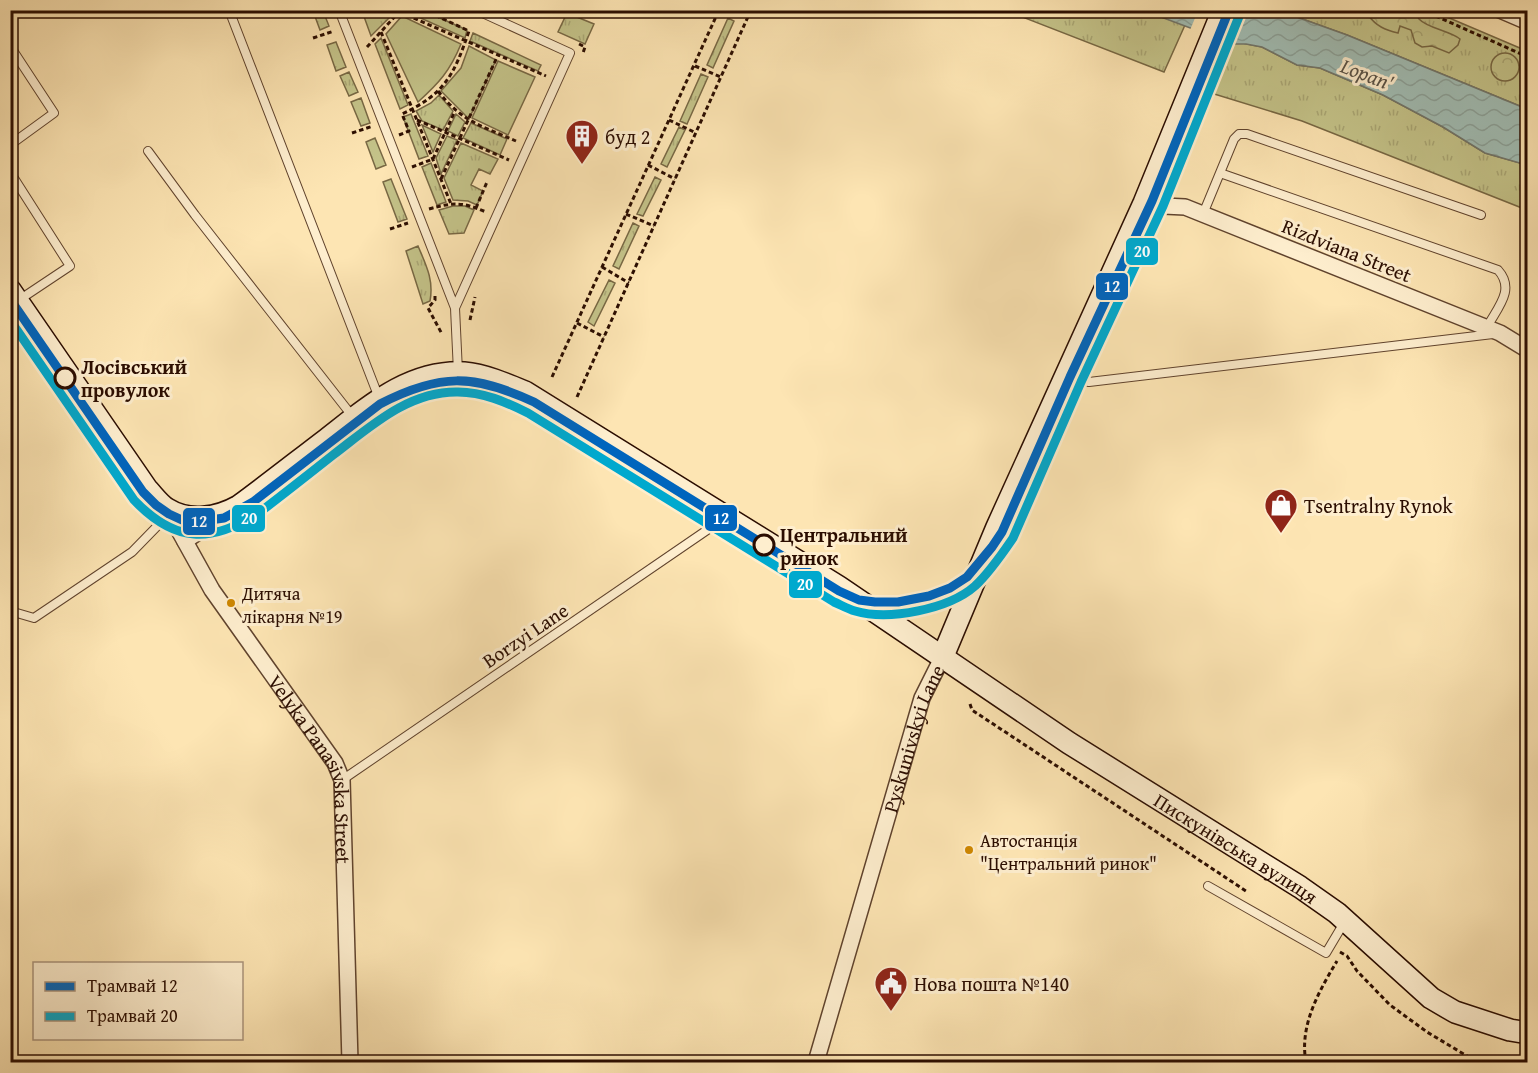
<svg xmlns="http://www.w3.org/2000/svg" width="1538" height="1073" viewBox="0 0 1538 1073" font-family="'Gentium Book Plus',serif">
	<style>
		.grass { fill: url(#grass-tufts); stroke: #786844; stroke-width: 1.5 }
		.forest { fill: url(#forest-crowns); stroke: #786844; stroke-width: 1.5 }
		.green { fill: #c4c389; stroke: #786844; stroke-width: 1.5 }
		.water { fill: url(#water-waves); stroke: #72776c; stroke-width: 1.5 }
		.pier { fill: #fde5b3 }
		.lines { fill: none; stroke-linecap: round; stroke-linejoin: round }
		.lane-casing { stroke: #60432d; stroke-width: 10 }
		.street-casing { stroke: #60432d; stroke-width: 18 }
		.secondary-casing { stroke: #2b0d00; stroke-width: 24 }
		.path { stroke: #2b0d00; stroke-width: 3; stroke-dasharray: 4.5 3; stroke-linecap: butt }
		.lane { stroke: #feeece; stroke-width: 8 }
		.street { stroke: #feeece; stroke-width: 15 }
		.secondary { stroke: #feeece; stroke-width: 21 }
		.tram-1-casing { stroke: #feeece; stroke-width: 14 }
		.tram-2-casing { stroke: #feeece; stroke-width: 14 }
		.tram-1 { stroke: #0065bd; stroke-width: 9 }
		.tram-2 { stroke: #00a9ce; stroke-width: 9 }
		.stop-dot { fill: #feeece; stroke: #2b0d00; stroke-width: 3 }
		.bus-dot { fill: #ce8700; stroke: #feeece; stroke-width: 2 }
		.labels { text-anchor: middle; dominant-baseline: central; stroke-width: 6; stroke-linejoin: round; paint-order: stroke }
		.bus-label { font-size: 18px; fill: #2b0d00; stroke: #feeece; text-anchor: start }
		.poi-label { font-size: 20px; fill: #2b0d00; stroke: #feeece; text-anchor: start }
		.street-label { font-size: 20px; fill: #2b0d00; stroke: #feeece }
		.stop-label { font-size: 20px; font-weight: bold; fill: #2b0d00; stroke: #feeece; text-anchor: start }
		.water-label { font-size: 21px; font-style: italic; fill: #5a5348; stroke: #feeece }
		.line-badge { stroke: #feeece; stroke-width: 2 }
		.badge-label { font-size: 16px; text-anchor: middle; font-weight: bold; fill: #fff }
	</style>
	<defs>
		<pattern id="grass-tufts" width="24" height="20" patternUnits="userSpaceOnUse" patternTransform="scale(1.5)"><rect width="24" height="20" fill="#c4c389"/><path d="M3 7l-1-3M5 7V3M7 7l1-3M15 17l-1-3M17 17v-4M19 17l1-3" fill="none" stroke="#a9a674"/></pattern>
		<pattern id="forest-crowns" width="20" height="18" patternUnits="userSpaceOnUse" patternTransform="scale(1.5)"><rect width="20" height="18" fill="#c4c389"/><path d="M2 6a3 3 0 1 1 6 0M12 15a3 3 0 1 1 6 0" fill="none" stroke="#a9a674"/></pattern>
		<pattern id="water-waves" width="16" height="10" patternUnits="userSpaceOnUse" patternTransform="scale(1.5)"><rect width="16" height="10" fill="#a1bdb4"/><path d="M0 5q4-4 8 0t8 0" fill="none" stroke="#8ba199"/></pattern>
	</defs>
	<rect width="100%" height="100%" fill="#fde5b3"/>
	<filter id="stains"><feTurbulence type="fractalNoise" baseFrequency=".00333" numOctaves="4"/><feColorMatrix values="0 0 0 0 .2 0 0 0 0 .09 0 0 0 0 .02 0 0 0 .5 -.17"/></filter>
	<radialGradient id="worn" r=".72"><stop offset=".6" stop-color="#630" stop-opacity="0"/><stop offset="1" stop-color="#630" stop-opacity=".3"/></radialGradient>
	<!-- grass -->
	<path class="grass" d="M 313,11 L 323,11 L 329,26 L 320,30 Z
		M 362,11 L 396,11 L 371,36 Z
		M 405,11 L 424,11 L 467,30 L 465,38 Z
		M 1007,11 L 1145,11 L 1185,25 L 1164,72 Z
		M 1280,11 L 1433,11 L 1527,51 L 1527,109 L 1347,35 Z
		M 567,13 L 594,24 L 585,44 L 558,32 Z
		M 728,18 L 734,21 L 713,68 L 707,65 Z
		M 473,33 L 541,65 L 538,71 L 470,41 Z
		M 381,38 L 408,105 L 400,109 L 375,44 Z
		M 1232,41 L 1262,47 L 1297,65 L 1320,68 L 1383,95 L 1443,127 L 1485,153 L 1527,165 L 1527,210 L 1302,121 L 1211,93 Z
		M 336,42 L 346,67 L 336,71 L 327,45 Z
		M 349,72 L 358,92 L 349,96 L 340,76 Z
		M 701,74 L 708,77 L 687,124 L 680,121 Z
		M 439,95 L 453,111 L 443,130 L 422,121 L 416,111 L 431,103 Z
		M 361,98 L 370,123 L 361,126 L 351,102 Z
		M 411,114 L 428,156 L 419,159 L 403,117 Z
		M 456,114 L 465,122 L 458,136 L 448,131 Z
		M 471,123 L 507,139 L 500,155 L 463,138 Z
		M 422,125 L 441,134 L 433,152 Z
		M 679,127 L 685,130 L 667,167 L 661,164 Z
		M 447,136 L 457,140 L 441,174 L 436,158 Z
		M 375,138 L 386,165 L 376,169 L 366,142 Z
		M 461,143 L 498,159 L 490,174 L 479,169 L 471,185 L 483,191 L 477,205 L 468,201 L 453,200 L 444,178 Z
		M 431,163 L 446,202 L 437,205 L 422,167 Z
		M 655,177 L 661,180 L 643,216 L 637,214 Z
		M 391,179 L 407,219 L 398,222 L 383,182 Z
		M 453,206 L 465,206 L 474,210 L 464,233 L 449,234 L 439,210 Z
		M 633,223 L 639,226 L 619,269 L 613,266 Z
		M 418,246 C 426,265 434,280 430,301 L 423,304 L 406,251 Z
		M 609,280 L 615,283 L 594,326 L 588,322 Z"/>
	<!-- forest -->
	<path class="forest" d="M 1368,11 L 1415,11 C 1417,13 1417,17 1419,19 C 1427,28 1450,31 1460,39 L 1458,45 L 1449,53 L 1432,46 L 1422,47 L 1415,43 L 1411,30 L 1400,26 L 1398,33 C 1385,30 1376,26 1368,15 Z
		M1491 67a14 14 0 1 1 28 0a14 14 0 1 1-28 0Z"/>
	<!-- green -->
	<path class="green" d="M 402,16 L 461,44 C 450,71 439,83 418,102 L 386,34 Z
		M 469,46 L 496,60 L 469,119 L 441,91 L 461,68 Z
		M 498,61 L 535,77 L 508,135 L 472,118 Z"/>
	<!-- water -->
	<path class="water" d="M 1145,11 L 1280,11 L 1347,35 L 1527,109 L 1527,165 L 1485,153 L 1443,127 L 1383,95 L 1320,68 L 1297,65 L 1262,47 L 1246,44 L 1233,44 Z"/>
	<!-- pier -->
	<path class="pier" d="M 1198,11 L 1247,11 L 1232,46 L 1190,30 Z"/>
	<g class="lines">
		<defs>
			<path id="lane" d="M 229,10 L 379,398
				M 339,10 L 455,308 L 458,372
				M 10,46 L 54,113 L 10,145
				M 148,151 L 195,215 L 353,417
				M 10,172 L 70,266 L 19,300
				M 1220,173 L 1498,270 C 1516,290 1497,308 1486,329
				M 1203,214 L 1234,139 L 1239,134 L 1247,134 L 1481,215
				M 455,308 L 570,53 L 476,10
				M 1067,377 L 1089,382 L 1493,334
				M 10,611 L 34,618 L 132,552 L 171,512
				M 342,780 L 713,526 L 721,515
				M 1208,886 L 1326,953 L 1345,921"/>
			<g id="street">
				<path d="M 1500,10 L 1528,22"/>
				<path d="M 1147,198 L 1164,206 L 1185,207 L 1500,333 L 1528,350"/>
				<path id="s1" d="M 167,509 L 212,590 L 335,763 L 342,780 L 350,1062"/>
				<path d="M 185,541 L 220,517"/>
				<path id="s2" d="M 816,1062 L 922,698 L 943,656"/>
			</g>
			<g id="secondary">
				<path id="s3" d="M 10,290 L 147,489 C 153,495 159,504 167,509 C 189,523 218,518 239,506 C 269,484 298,461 327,439 C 367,408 409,370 464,373 C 485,375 506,384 525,392 L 839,587 L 1069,743 L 1300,887 L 1337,913 L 1431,998 L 1455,1012 L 1510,1030 L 1528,1033"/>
				<path d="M 943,656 L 997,527 L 1144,203 L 1223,10"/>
			</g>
		</defs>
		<!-- lane casing -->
		<use href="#lane" class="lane-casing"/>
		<!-- street casing -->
		<use href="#street" class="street-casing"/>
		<!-- secondary casing -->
		<use href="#secondary" class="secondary-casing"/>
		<!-- path -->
		<path class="path" d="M 1422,10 L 1528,57
			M 400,12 L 546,76
			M 381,32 L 451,204
			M 313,38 L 334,31
			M 579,44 L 585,47 L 583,53
			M 367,47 L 399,12
			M 695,66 L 721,77
			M 438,91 C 462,122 482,126 516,141
			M 417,120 L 509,160
			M 669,120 L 696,133
			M 352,133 L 373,126
			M 399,135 L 409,131 L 402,114 C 445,94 454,75 469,31 L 424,10
			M 648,165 L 675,179
			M 412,167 L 433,159 L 455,111
			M 441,179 L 498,55
			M 476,208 L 487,182
			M 429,209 C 454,202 463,202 486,212
			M 626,214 L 654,226
			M 390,229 L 408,223
			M 602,267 L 629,283
			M 435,296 L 435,300 L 428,308 L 442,334
			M 470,320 L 475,297
			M 577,323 L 604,337
			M 552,377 L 719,10
			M 577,397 L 751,10
			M 970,704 L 972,710 L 1246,891
			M 1340,952 L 1347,956 L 1357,971 L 1390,1005 L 1427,1032 L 1472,1059
			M 1455,1060 L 1471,1059
			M 1306,1062 C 1299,1026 1319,991 1337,961"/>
		<!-- lane -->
		<use href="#lane" class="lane"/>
		<!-- street -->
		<use href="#street" class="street"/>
		<!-- secondary -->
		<use href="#secondary" class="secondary"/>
		<defs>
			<path id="tram-1" d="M 10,299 L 143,492 L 156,505 L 169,514 L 182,520 L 196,522 L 224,518 L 253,502 L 380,404 C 440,373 473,374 534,402 L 839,591 L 859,600 L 875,602 L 898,602 L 929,596 L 950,588 L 967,577 L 992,547 L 1002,532 L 1070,377 L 1152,201 L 1229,10"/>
			<path id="tram-2" d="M 10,320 L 134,500 C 175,543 211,544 260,512 C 285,493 309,474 333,455 C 370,427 408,391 458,392 C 483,392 506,402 528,413 L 834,602 C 841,605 848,609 855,611 C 889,621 949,609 975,586 C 990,572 1002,554 1013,538 L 1081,382 L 1163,206 L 1240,14"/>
		</defs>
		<!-- tram-1 casing -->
		<use href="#tram-1" class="tram-1-casing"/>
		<!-- tram-2 casing -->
		<use href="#tram-2" class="tram-2-casing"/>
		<!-- tram-1 -->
		<use href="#tram-1" class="tram-1"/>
		<!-- tram-2 -->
		<use href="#tram-2" class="tram-2"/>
	</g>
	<!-- icons -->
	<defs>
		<symbol id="building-pin" viewBox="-11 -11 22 30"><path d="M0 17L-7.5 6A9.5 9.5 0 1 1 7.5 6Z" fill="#8f2418" stroke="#feeece"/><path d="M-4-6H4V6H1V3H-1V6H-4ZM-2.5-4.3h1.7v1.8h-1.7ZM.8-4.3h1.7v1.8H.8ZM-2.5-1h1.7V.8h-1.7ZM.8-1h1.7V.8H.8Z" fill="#fff"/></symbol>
		<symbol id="shop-pin" viewBox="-11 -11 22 30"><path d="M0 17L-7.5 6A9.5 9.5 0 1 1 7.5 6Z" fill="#8f2418" stroke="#feeece"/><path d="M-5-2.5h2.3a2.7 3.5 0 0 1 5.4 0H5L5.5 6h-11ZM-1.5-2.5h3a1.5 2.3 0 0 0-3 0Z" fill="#fff"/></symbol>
		<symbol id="civic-pin" viewBox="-11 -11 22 30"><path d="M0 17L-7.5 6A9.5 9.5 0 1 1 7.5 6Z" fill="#8f2418" stroke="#feeece"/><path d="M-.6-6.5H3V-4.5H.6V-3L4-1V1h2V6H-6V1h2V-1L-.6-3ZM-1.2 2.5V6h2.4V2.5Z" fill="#fff"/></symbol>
	</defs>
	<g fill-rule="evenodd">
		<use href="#building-pin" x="563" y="117" width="38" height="52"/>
		<use href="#shop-pin" x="1262" y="486" width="38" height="52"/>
		<use href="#civic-pin" x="872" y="964" width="38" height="52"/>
	</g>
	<!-- markers -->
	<g class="stop-dot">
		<circle cx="65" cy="378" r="10"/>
		<circle cx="764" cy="545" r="10"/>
	</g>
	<g class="bus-dot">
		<circle cx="231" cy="603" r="5"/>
		<circle cx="969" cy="850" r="5"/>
	</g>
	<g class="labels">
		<!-- bus labels -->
		<g class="bus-label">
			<text x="242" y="593">Дитяча<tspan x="242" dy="23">лікарня №19</tspan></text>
			<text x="980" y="840">Автостанція<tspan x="980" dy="23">"Центральний ринок"</tspan></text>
		</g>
		<!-- poi labels -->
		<g class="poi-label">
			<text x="605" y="136">буд 2</text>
			<text x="1304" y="505">Tsentralny Rynok</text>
			<text x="914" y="983">Нова пошта №140</text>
		</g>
		<!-- street labels -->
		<g class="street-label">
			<text transform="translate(1347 250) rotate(22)">Rizdviana Street</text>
			<text transform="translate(525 635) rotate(-34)">Borzyi Lane</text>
			<text stroke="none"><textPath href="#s2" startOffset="338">Pyskunivskyi Lane</textPath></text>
			<text stroke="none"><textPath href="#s1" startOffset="303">Velyka Panasivska Street</textPath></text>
			<text stroke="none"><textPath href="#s3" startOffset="1521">Пискунівська вулиця</textPath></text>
		</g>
		<!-- stop labels -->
		<g class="stop-label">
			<text x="81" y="366">Лосівський<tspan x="81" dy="23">провулок</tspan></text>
			<text x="780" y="534">Центральний<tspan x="780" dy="23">ринок</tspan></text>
		</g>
		<!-- water labels -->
		<g class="water-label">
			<text transform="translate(1367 74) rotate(21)">Lopan'</text>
		</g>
	</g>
	<g class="line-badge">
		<rect x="1125" y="237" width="34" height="29" rx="6" fill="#00a9ce"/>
		<rect x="1095" y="272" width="34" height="29" rx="6" fill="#0065bd"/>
		<rect x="704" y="504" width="34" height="28" rx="6" fill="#0065bd"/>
		<rect x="231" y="504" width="35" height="29" rx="6" fill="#00a9ce"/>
		<rect x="182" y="507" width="34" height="29" rx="6" fill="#0065bd"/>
		<rect x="788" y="570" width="35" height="29" rx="6" fill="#00a9ce"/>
	</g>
	<g class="badge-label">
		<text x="1142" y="257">20</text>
		<text x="1112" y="292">12</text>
		<text x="721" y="524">12</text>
		<text x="249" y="524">20</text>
		<text x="199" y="527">12</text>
		<text x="805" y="590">20</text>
	</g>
	<!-- margin -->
	<rect width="1538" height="1073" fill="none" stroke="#fde5b3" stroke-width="36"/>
	<rect x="12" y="12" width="1514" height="1049" fill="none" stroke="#2b0d00" stroke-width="3"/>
	<rect x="18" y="18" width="1502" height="1037" fill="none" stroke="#2b0d00" stroke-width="1.5"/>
	<!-- legend -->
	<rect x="33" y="962" width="210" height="78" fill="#feeece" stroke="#aa947c" stroke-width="1.5"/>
	<rect x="45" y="982" width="30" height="9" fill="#0065bd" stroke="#aa947c" stroke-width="1.5"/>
	<text x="87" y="992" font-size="18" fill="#2b0d00">Трамвай 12</text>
	<rect x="45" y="1012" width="30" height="9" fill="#00a9ce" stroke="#aa947c" stroke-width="1.5"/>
	<text x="87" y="1022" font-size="18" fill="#2b0d00">Трамвай 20</text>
	<rect width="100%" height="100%" filter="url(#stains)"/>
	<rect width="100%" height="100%" fill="url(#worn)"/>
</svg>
